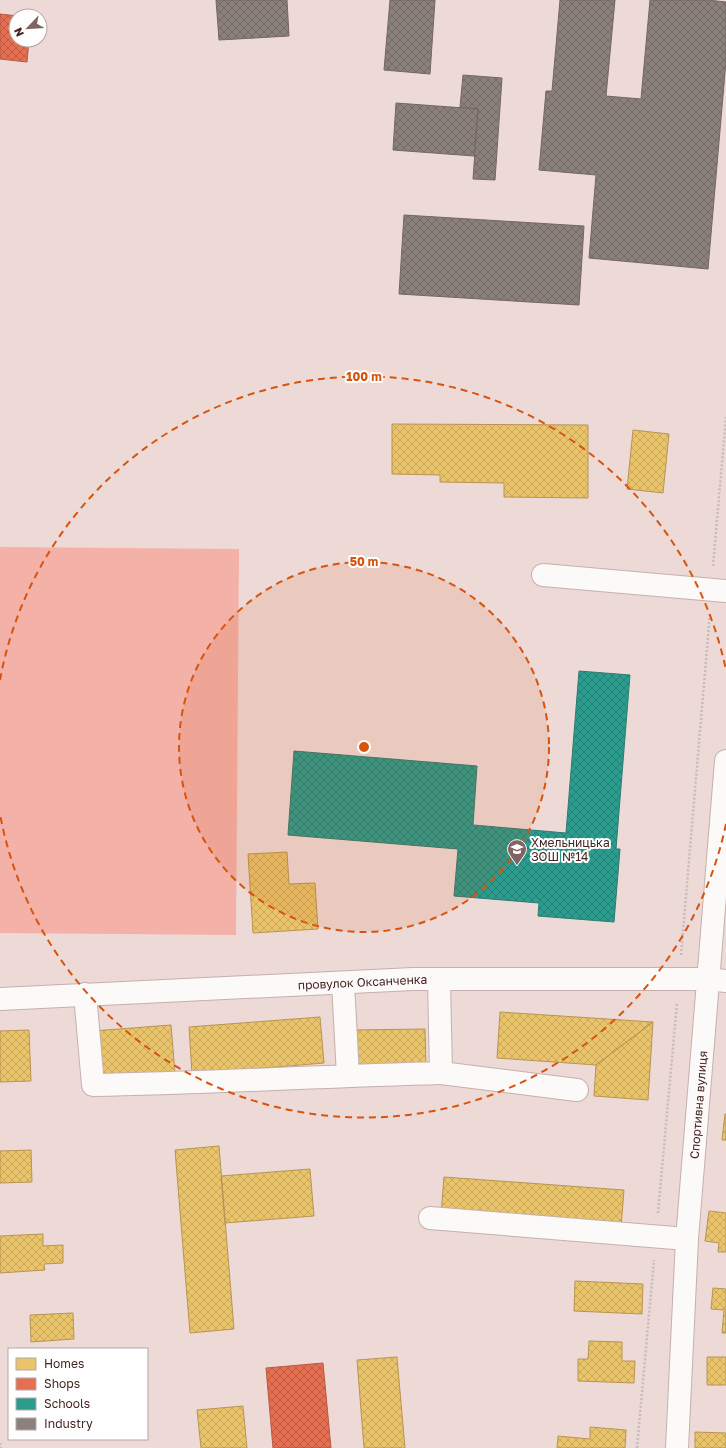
<svg xmlns="http://www.w3.org/2000/svg" width="726" height="1448" viewBox="0 0 726 1448" font-family="'Golos Text',sans-serif">
	<style>
		.pitch { fill: #f3b1a8 }
		.homes { fill: url(#homes-cross-hatch); stroke: #b89454 }
		.shops { fill: url(#shops-cross-hatch); stroke: #b75943 }
		.schools { fill: url(#schools-cross-hatch); stroke: #32796e }
		.industry { fill: url(#industry-cross-hatch); stroke: #766561 }
		.lines { fill: none; stroke-linecap: round; stroke-linejoin: round }
		.minor-casing { stroke: #c6afac; stroke-width: 24 }
		.path { stroke: #c7bbba; stroke-width: 2.5; stroke-dasharray: 2 2; stroke-linecap: butt }
		.minor { stroke: #fcf9f9; stroke-width: 22 }
		.ring { fill: none; stroke: #d8540e; stroke-width: 2; stroke-dasharray: 7 5 }
		.labels { text-anchor: middle; dominant-baseline: central; stroke-width: 4; stroke-linejoin: round; paint-order: stroke }
		.poi-label { font-size: 12px; fill: #462521; stroke: #fefefe; text-anchor: start }
		.street-label { font-size: 12px; fill: #462521; stroke: #fefefe }
		.centre { fill: #d8540e; stroke: #fefefe; stroke-width: 2 }
		.ring-label { font-size: 12px; text-anchor: middle; font-weight: bold; fill: #d8540e; stroke: #fefefe; stroke-width: 4; stroke-linejoin: round; paint-order: stroke }
	</style>
	<defs>
		<pattern id="homes-cross-hatch" width="8" height="8" patternUnits="userSpaceOnUse"><rect width="8" height="8" fill="#e9c46a"/><path d="M0 0l8 8M0 8l8-8" fill="none" stroke="#c9a85c"/></pattern>
		<pattern id="shops-cross-hatch" width="8" height="8" patternUnits="userSpaceOnUse"><rect width="8" height="8" fill="#e76f51"/><path d="M0 0l8 8M0 8l8-8" fill="none" stroke="#bd5b43"/></pattern>
		<pattern id="schools-cross-hatch" width="8" height="8" patternUnits="userSpaceOnUse"><rect width="8" height="8" fill="#2a9d8f"/><path d="M0 0l8 8M0 8l8-8" fill="none" stroke="#268074"/></pattern>
		<pattern id="industry-cross-hatch" width="8" height="8" patternUnits="userSpaceOnUse"><rect width="8" height="8" fill="#8a817c"/><path d="M0 0l8 8M0 8l8-8" fill="none" stroke="#736965"/></pattern>
	</defs>
	<rect width="100%" height="100%" fill="#eddad7"/>
	<!-- pitch -->
	<path class="pitch" d="M 0,547 L 239,549 L 236,935 L 0,933 Z"/>
	<!-- homes -->
	<path class="homes" d="M 392,424 L 588,425 L 588,498 L 504,497 L 504,483 L 440,482 L 440,475 L 392,474 Z
		M 633,430 L 669,434 L 663,493 L 627,489 Z
		M 287,852 L 289,884 L 315,883 L 318,929 L 253,933 L 248,854 Z
		M 500,1012 L 653,1022 L 596,1065 L 497,1058 Z
		M 320,1017 L 324,1063 L 192,1074 L 189,1027 Z
		M 653,1022 L 648,1100 L 594,1096 L 596,1065 Z
		M 171,1025 L 175,1073 L 97,1079 L 93,1031 Z
		M 425,1029 L 426,1067 L 352,1068 L 352,1030 Z
		M 29,1030 L 31,1081 L 0,1082 L 0,1031 Z
		M 725,1114 L 726,1114 L 726,1140 L 722,1140 Z
		M 219,1146 L 234,1329 L 190,1333 L 175,1150 Z
		M 31,1150 L 32,1182 L 0,1183 L 0,1151 Z
		M 310,1169 L 314,1216 L 225,1223 L 221,1176 Z
		M 444,1177 L 624,1190 L 621,1227 L 441,1214 Z
		M 709,1211 L 726,1213 L 726,1252 L 718,1252 L 719,1243 L 705,1241 Z
		M 43,1234 L 43,1246 L 63,1245 L 63,1263 L 44,1264 L 45,1270 L 0,1273 L 0,1236 Z
		M 575,1281 L 643,1284 L 642,1314 L 574,1311 Z
		M 713,1288 L 726,1289 L 726,1333 L 722,1333 L 724,1310 L 711,1309 Z
		M 73,1313 L 74,1339 L 31,1342 L 30,1315 Z
		M 589,1341 L 622,1342 L 622,1361 L 635,1361 L 634,1383 L 578,1381 L 578,1359 L 588,1359 Z
		M 397,1357 L 405,1448 L 364,1448 L 357,1360 Z
		M 707,1357 L 726,1357 L 726,1385 L 707,1385 Z
		M 243,1406 L 247,1448 L 201,1448 L 197,1410 Z
		M 590,1427 L 626,1430 L 625,1448 L 557,1448 L 558,1436 L 590,1439 Z
		M 695,1432 L 726,1433 L 726,1448 L 695,1448 Z"/>
	<!-- shops -->
	<path class="shops" d="M 0,14 L 18,16 L 16,16 L 16,40 L 29,40 L 27,62 L 0,59 Z
		M 323,1363 L 331,1448 L 273,1448 L 266,1368 Z"/>
	<!-- schools -->
	<path class="schools" d="M 579,671 L 630,675 L 616,849 L 620,849 L 614,922 L 538,916 L 539,903 L 454,896 L 458,849 L 288,835 L 294,751 L 477,766 L 473,825 L 566,833 Z"/>
	<!-- industry -->
	<path class="industry" d="M 216,0 L 287,0 L 289,36 L 219,40 Z
		M 390,0 L 435,0 L 430,74 L 384,70 Z
		M 560,0 L 615,0 L 606,96 L 641,99 L 650,0 L 708,0 L 726,2 L 726,61 L 708,269 L 589,258 L 596,175 L 539,170 L 546,91 L 552,91 Z
		M 463,75 L 502,78 L 495,180 L 473,179 L 478,109 L 460,107 Z
		M 396,103 L 478,109 L 474,156 L 393,150 Z
		M 404,215 L 584,226 L 579,305 L 399,294 Z"/>
	<g class="lines">
		<defs>
			<g id="minor">
				<path d="M 543,575 L 726,591"/>
				<path d="M 343,983 L 348,1076"/>
				<path d="M 85,994 L 93,1085 C 209,1083 325,1076 441,1073 L 439,980"/>
				<path id="s1" d="M 0,999 L 413,979 L 708,979 L 726,981"/>
				<path d="M 441,1073 L 577,1090"/>
				<path d="M 430,1218 L 687,1239"/>
				<path id="s2" d="M 677,1448 L 687,1239 L 726,761"/>
			</g>
		</defs>
		<!-- minor casing -->
		<use href="#minor" class="minor-casing"/>
		<!-- path -->
		<path class="path" d="M 713,566 L 726,417
			M 681,955 L 710,613
			M 658,1213 L 677,1003
			M 0,1443 L 1,1448
			M 637,1448 L 654,1260"/>
		<!-- minor -->
		<use href="#minor" class="minor"/>
	</g>
	<!-- distance rings -->
	<circle cx="364" cy="747" r="185" fill="#d8540e" fill-opacity=".12"/>
	<g class="ring">
		<circle cx="364" cy="747" r="185"/>
		<path d="M726 824A370 370 0 0 1 0 814M0 680A370 370 0 0 1 726 670"/>
	</g>
	<!-- icons -->
	<defs>
		<symbol id="school-pin" viewBox="-11 -11 22 30"><path d="M0 17L-7.5 6A9.5 9.5 0 1 1 7.5 6Z" fill="#806461" stroke="#fefefe"/><path d="M0-5L7-2L0 1L-7-2ZM-4 1L0 2.5L4 1V4Q0 6-4 4Z" fill="#fff"/></symbol>
	</defs>
	<g fill-rule="evenodd">
		<use href="#school-pin" x="506" y="838" width="22" height="30"/>
	</g>
	<g class="labels">
		<!-- poi labels -->
		<g class="poi-label">
			<text x="531" y="842">Хмельницька<tspan x="531" dy="14">ЗОШ №14</tspan></text>
		</g>
		<!-- street labels -->
		<g class="street-label">
			<text stroke="none"><textPath href="#s1" startOffset="363">провулок Оксанченка</textPath></text>
			<text stroke="none"><textPath href="#s2" startOffset="344">Спортивна вулиця</textPath></text>
		</g>
	</g>
	<circle cx="364" cy="747" r="6" class="centre"/>
	<g class="ring-label">
		<text x="364" y="381">100 m</text>
		<text x="364" y="566">50 m</text>
	</g>
	<!-- legend -->
	<rect x="8" y="1348" width="140" height="92" fill="#fefefe" stroke="#b4a7a6"/>
	<rect x="16" y="1358" width="20" height="12" fill="#e9c46a" stroke="#b4a7a6"/>
	<text x="44" y="1368" font-size="12" fill="#462521">Homes</text>
	<rect x="16" y="1378" width="20" height="12" fill="#e76f51" stroke="#b4a7a6"/>
	<text x="44" y="1388" font-size="12" fill="#462521">Shops</text>
	<rect x="16" y="1398" width="20" height="12" fill="#2a9d8f" stroke="#b4a7a6"/>
	<text x="44" y="1408" font-size="12" fill="#462521">Schools</text>
	<rect x="16" y="1418" width="20" height="12" fill="#8a817c" stroke="#b4a7a6"/>
	<text x="44" y="1428" font-size="12" fill="#462521">Industry</text>
	<!-- north arrow -->
	<g transform="translate(28 28) rotate(245)"><circle r="19" fill="#fefefe" stroke="#b4a7a6"/>
	<path d="M0-3L7 15L0 10L-7 15Z" fill="#806461"/>
	<text y="-6" font-size="11" font-weight="bold" text-anchor="middle" fill="#462521">N</text>
	</g>
</svg>
